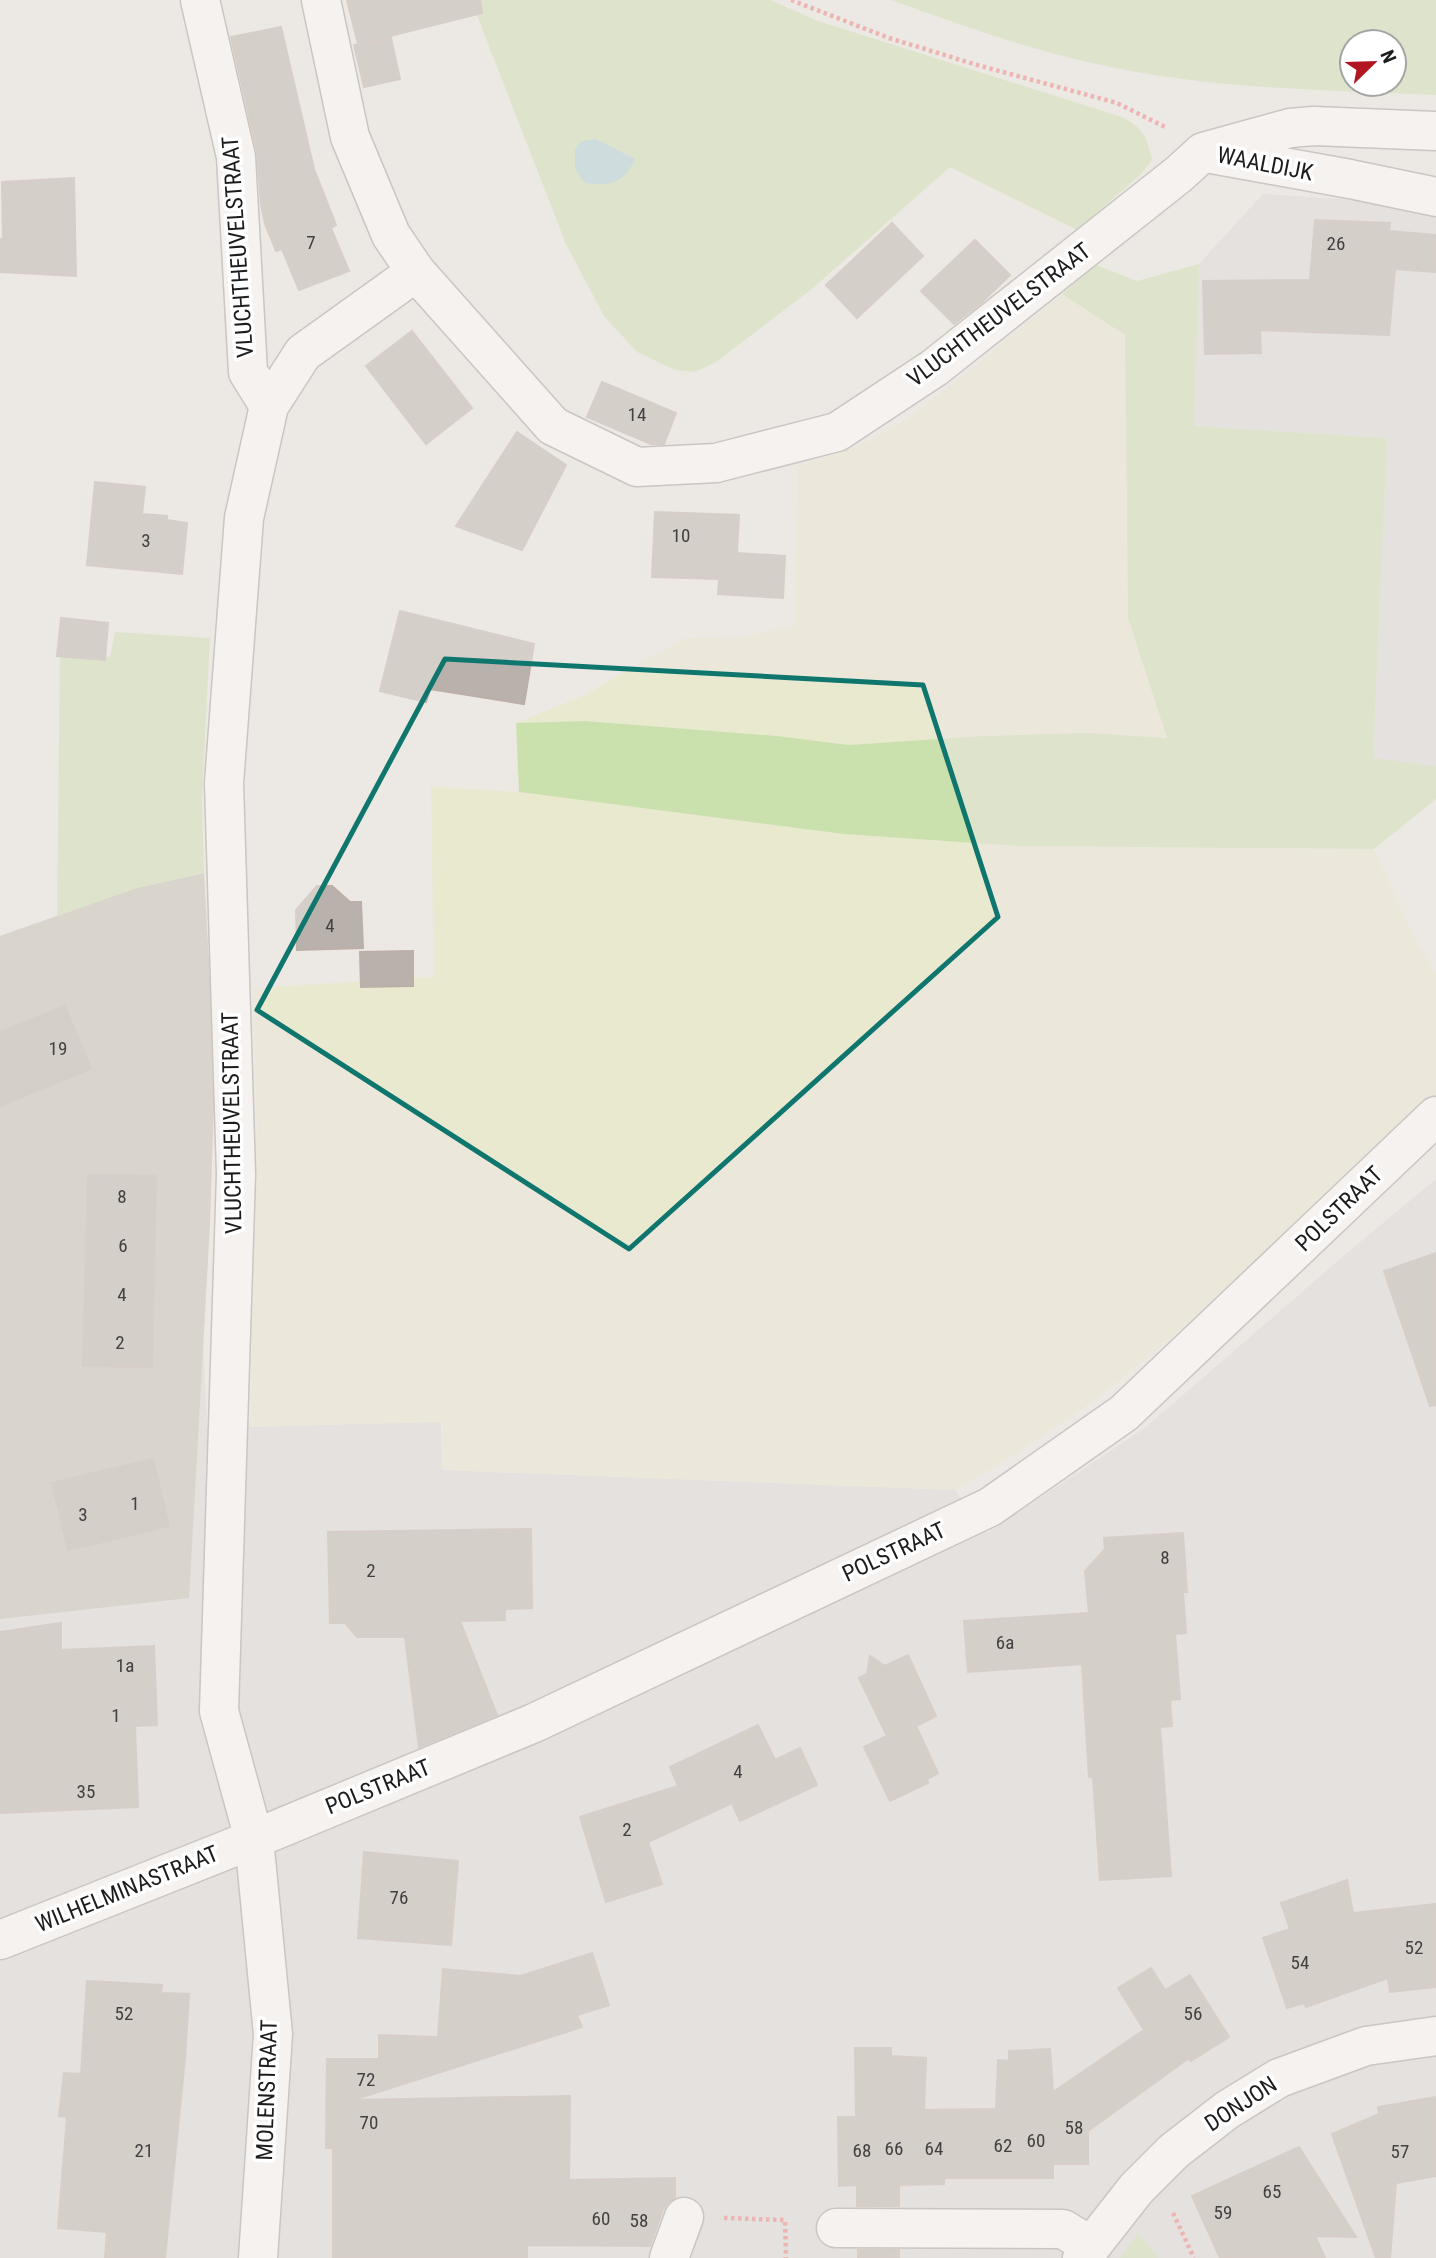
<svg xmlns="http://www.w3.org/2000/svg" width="1436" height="2258" viewBox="0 0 1436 2258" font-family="'Roboto Condensed',sans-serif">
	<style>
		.residential { fill: #dad9d9 }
		.construction { fill: #c0beaf }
		.farmland { fill: #e9e9d0 }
		.grass { fill: #cbe1ad; fill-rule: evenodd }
		.water { fill: #a8ced5 }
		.building { fill: #b9b1ac; stroke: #bcafa7; stroke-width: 2 }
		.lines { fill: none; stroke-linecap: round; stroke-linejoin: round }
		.street-casing { stroke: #9d9d9d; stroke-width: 41 }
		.path { stroke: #ea7976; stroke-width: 4.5; stroke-dasharray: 3.5 3.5; stroke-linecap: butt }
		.street { stroke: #fff; stroke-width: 38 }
		.marked { fill: none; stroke: #0f766e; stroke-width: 5; stroke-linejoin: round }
		.labels { text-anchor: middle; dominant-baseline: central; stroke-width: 7; stroke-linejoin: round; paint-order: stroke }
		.number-label { font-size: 19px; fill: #434140 }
		.street-label { font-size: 23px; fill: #1c1c1c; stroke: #fff }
	</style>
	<rect width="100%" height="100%" fill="#ece8e3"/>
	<!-- residential -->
	<path class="residential" d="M 1263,194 L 1436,205 L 1436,766 L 1373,759 L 1387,438 L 1194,426 L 1199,264 Z
		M 185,915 L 207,1427 L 441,1422 L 442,1470 L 955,1490 L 987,1533 L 1145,1428 L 1347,1253 L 1436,1179 L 1436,2258 L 0,2258 L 0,971 Z"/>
	<!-- construction -->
	<path class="construction" d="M 204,873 L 215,1071 L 210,1224 L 189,1598 L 0,1619 L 0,936 L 136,888 Z"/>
	<!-- farmland -->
	<path class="farmland" d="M 1062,294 L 1125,334 L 1128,618 L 1168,738 L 1087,733 L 983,736 L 849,745 L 777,736 L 585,721 L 516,723 L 585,695 L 684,638 L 740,637 L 796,626 L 797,466 L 859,446 L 913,416 Z
		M 431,787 L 519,792 L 844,834 L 1019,846 L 1374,849 L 1414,937 L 1436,973 L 1436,1095 L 1376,1148 L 1162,1346 L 1093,1401 L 1009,1458 L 955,1490 L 442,1470 L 441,1422 L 250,1427 L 257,1125 L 253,988 L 434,977 Z"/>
	<!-- grass -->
	<path class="grass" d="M 471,0 L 770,0 L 818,21 L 1122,117 C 1145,130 1146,135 1152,160 L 1140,175 L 1077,230 L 950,167 L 813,288 L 716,362 L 695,372 L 675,370 L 637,352 L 604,316 L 566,244 Z
		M 891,0 L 1436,0 L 1436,95 C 1320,90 1202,89 1088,62 C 1020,47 956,23 891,0 ZM 1352,42 L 1394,42 L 1394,84 L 1352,84 Z
		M 1199,264 L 1194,426 L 1387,438 L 1373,758 L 1436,766 L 1436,799 L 1374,849 L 1019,846 L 844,834 L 519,792 L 516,723 L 585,721 L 777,736 L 849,745 L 983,736 L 1087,733 L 1167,738 L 1128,618 L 1125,335 L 1062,294 L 1096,265 L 1137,281 Z
		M 115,632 L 210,638 L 202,796 L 204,873 L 136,888 L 57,916 L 60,653 L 110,657 Z
		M 1138,2233 L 1159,2258 L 1120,2258 Z"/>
	<!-- water -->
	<path class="water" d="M 596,139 L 635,159 C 625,183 608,187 585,183 L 575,169 L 575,149 L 582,141 Z"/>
	<!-- building -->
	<path class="building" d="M 347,0 L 480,0 L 482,13 L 358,44 Z
		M 281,27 L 314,169 L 336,225 L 331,228 L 349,271 L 299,290 L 282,249 L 276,251 L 265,224 L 261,204 L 257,152 L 231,37 Z
		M 391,38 L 400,79 L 364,87 L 354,45 Z
		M 74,178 L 76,276 L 0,272 L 0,239 L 3,239 L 2,182 Z
		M 1315,220 L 1390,223 L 1389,231 L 1436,235 L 1436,272 L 1395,269 L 1389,335 L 1260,330 L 1261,353 L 1205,354 L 1203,281 L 1310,280 Z
		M 892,223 L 923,256 L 857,318 L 826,285 Z
		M 975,240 L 1010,275 L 981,303 L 954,324 L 921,291 Z
		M 412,331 L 472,408 L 426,444 L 366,366 Z
		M 602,382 L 676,413 L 664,444 L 651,444 L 587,417 Z
		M 517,432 L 566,465 L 522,550 L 456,526 Z
		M 95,482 L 145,487 L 142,514 L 167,516 L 167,520 L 187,523 L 182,574 L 87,565 Z
		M 655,512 L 739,515 L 737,553 L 785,556 L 783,598 L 718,594 L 719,579 L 652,577 Z
		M 400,611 L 534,644 L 524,704 L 430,689 L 426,702 L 380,691 Z
		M 61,618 L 108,623 L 105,660 L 57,656 Z
		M 317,886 L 332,886 L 350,902 L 361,902 L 363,948 L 297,950 L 296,910 Z
		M 413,951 L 413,986 L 361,987 L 360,952 Z
		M 65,1006 L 91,1069 L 0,1106 L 0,1032 Z
		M 88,1175 L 156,1176 L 152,1367 L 83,1366 Z
		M 1436,1253 L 1436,1405 L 1430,1406 L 1384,1271 Z
		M 153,1459 L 169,1526 L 68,1550 L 52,1483 Z
		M 531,1529 L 532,1608 L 505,1609 L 505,1620 L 460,1621 L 497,1715 L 419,1747 L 405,1637 L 357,1637 L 345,1623 L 330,1623 L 328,1532 Z
		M 1183,1533 L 1187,1592 L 1183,1592 L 1186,1633 L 1175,1634 L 1180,1699 L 1170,1700 L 1172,1726 L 1160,1727 L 1171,1876 L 1100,1880 L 1093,1777 L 1089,1777 L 1082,1664 L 968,1672 L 964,1621 L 1089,1613 L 1085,1571 L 1105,1549 L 1104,1538 Z
		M 61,1623 L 61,1650 L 154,1646 L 157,1725 L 135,1726 L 138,1807 L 0,1813 L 0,1632 Z
		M 908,1655 L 936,1716 L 916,1726 L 938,1773 L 927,1779 L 928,1783 L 890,1801 L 864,1747 L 887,1736 L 859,1678 L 867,1674 L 870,1656 L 885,1666 Z
		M 758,1725 L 775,1760 L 800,1748 L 817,1785 L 740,1821 L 732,1803 L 648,1842 L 662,1884 L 606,1902 L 580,1817 L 678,1786 L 670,1767 Z
		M 364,1852 L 458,1861 L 451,1945 L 358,1938 Z
		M 1347,1880 L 1353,1913 L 1436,1904 L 1436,1987 L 1390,1992 L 1388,1978 L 1306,2007 L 1304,2003 L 1287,2008 L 1263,1938 L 1290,1929 L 1281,1903 Z
		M 592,1953 L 609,2005 L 577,2015 L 582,2027 L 353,2100 L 570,2096 L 569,2180 L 675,2178 L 675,2198 L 669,2201 L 663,2209 L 650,2246 L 527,2245 L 527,2258 L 333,2258 L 333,2148 L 326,2148 L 327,2059 L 379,2059 L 379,2035 L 438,2037 L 443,1969 L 521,1976 Z
		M 1151,1968 L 1165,1990 L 1190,1975 L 1229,2037 L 1191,2061 L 1189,2058 L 1088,2131 L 1088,2164 L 1053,2164 L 1053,2178 L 944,2178 L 944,2184 L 899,2185 L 899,2206 L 857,2206 L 857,2185 L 839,2186 L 838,2117 L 856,2117 L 855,2048 L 891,2048 L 891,2056 L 926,2058 L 924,2110 L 996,2109 L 998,2060 L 1009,2061 L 1009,2051 L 1050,2049 L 1053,2092 L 1144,2030 L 1118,1988 Z
		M 87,1981 L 162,1985 L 161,1993 L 189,1994 L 185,2058 L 165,2258 L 105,2258 L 107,2232 L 58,2228 L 67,2117 L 59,2116 L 64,2073 L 81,2074 Z
		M 1436,2097 L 1436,2176 L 1396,2183 L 1390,2258 L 1376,2258 L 1332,2134 L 1379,2114 L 1378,2107 Z
		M 1299,2147 L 1356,2237 L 1315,2236 L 1325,2258 L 1220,2258 L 1192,2196 Z
		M 858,2250 L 899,2250 L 899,2258 L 858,2258 Z"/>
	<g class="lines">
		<defs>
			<path id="street" d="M 200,0 L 236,157 L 248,372 L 269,406
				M 321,0 L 350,137 L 391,235 L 416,272 L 553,426 L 637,467 L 716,463 L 837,432 L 934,368 L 1179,174 L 1203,152 L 1290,128 L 1314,126 L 1436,131
				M 1212,154 L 1350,179 L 1436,197
				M 0,1940 L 254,1839 L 534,1723 L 990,1507 L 1124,1413 L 1436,1116
				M 836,2228 L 1063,2229 L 1091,2246
				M 258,2258 L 273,2034 L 254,1839 L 219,1711 L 236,1174 L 224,783 L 244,518 L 269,406 L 303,353 L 416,272
				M 669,2258 L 684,2217
				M 1082,2258 L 1136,2189 L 1174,2151 L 1227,2110 L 1279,2078 L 1366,2046 L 1436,2036"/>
		</defs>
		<!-- street casing -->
		<use href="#street" class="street-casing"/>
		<!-- path -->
		<path class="path" d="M 791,0 L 889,38 L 977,65 L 1117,103 L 1167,128
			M 1173,2213 L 1194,2258
			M 724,2218 L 785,2220 L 786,2258"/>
		<!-- street -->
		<use href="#street" class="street"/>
	</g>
	<!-- marked area -->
	<path d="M0 0H1436V2258H0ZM 445,659 L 923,685 L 998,917 L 629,1249 L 257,1010 Z" fill="#ece8e3" fill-opacity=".55" fill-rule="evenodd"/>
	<path class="marked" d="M 445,659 L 923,685 L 998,917 L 629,1249 L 257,1010 Z"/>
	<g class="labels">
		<!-- number labels -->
		<g class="number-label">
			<text x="311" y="242">7</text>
			<text x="1336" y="243">26</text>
			<text x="637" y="414">14</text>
			<text x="681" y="535">10</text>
			<text x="146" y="540">3</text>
			<text x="330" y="925">4</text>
			<text x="58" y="1048">19</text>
			<text x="122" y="1196">8</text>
			<text x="123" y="1245">6</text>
			<text x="122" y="1294">4</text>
			<text x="120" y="1342">2</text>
			<text x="135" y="1503">1</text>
			<text x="83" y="1514">3</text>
			<text x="1165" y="1557">8</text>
			<text x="371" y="1570">2</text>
			<text x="1005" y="1642">6a</text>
			<text x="125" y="1665">1a</text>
			<text x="116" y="1715">1</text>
			<text x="738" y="1771">4</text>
			<text x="86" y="1791">35</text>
			<text x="627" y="1829">2</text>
			<text x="399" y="1897">76</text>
			<text x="1414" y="1947">52</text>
			<text x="1300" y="1962">54</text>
			<text x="124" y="2013">52</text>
			<text x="1193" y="2013">56</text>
			<text x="366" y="2079">72</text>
			<text x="369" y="2122">70</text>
			<text x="1074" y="2127">58</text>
			<text x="1036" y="2140">60</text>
			<text x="1003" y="2145">62</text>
			<text x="894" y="2148">66</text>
			<text x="934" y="2148">64</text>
			<text x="144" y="2150">21</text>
			<text x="862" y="2150">68</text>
			<text x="1400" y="2151">57</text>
			<text x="1272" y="2191">65</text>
			<text x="1223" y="2212">59</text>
			<text x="601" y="2218">60</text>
			<text x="639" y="2220">58</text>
		</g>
		<!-- street labels -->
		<g class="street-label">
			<text transform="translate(1265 164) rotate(11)">WAALDIJK</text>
			<text transform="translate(238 247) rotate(-94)">VLUCHTHEUVELSTRAAT</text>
			<text transform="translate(999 315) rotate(-37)">VLUCHTHEUVELSTRAAT</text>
			<text transform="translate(232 1123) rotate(-91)">VLUCHTHEUVELSTRAAT</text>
			<text transform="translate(1339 1209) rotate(-44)">POLSTRAAT</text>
			<text transform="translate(894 1552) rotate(-25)">POLSTRAAT</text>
			<text transform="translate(378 1787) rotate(-22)">POLSTRAAT</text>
			<text transform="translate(127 1889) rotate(-22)">WILHELMINASTRAAT</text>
			<text transform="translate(267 2090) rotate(-88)">MOLENSTRAAT</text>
			<text transform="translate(1241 2104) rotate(-33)">DONJON</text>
		</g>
	</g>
	<!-- north arrow -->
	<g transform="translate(1373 63) rotate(67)"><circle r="33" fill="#ffffff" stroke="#a4a4a4" stroke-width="2"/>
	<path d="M0-5L12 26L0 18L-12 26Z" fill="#b21621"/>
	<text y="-10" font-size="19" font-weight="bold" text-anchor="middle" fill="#1c1c1c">N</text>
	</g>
</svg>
